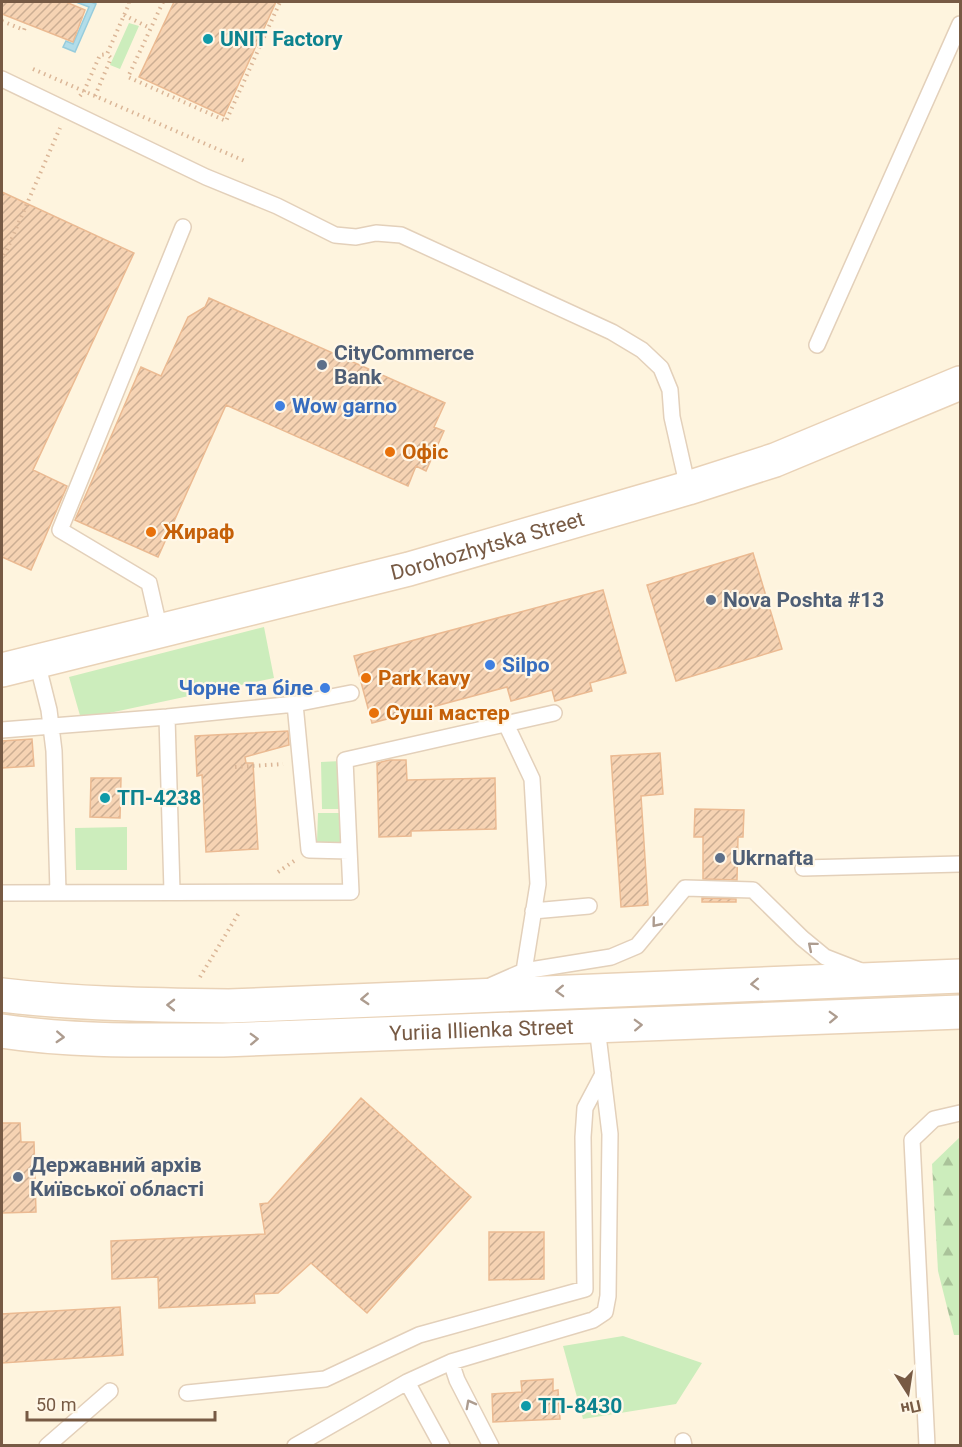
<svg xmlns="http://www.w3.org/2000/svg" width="962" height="1447" viewBox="0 0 962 1447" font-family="Roboto,sans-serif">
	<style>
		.green { fill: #ccedbc }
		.forest { fill: url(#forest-firs) }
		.water { fill: #b2dde9; stroke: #97ccdc; stroke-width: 1.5 }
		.building { fill: url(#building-hatch); stroke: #ebba92; stroke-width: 1.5 }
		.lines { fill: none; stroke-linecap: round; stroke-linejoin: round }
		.lane-casing { stroke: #e3d0ba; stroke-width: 18 }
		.secondary-casing { stroke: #e9d2b7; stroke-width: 36 }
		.path { stroke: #dbb697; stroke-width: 4; stroke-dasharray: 1.5 4.5; stroke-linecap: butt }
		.lane { stroke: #fff; stroke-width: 15 }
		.secondary { stroke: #fff; stroke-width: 33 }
		.oneway { stroke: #ad9c8f }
		.culture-dot { fill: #0f9aa8; stroke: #fff7e7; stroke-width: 2 }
		.service-dot { fill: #5c6f8a; stroke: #fff7e7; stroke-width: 2 }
		.shop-dot { fill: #3f7fe0; stroke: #fff7e7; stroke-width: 2 }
		.food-dot { fill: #e8710a; stroke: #fff7e7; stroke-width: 2 }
		.labels { text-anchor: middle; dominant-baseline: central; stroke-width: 4.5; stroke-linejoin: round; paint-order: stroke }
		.culture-label { font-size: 21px; font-weight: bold; fill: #0d838f; stroke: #fff7e7; text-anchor: start }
		.service-label { font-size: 21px; font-weight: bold; fill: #4e5e75; stroke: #fff7e7; text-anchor: start }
		.shop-label { font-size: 21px; font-weight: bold; fill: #366cbe; stroke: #fff7e7; text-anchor: start }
		.food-label { font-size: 21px; font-weight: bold; fill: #c56008; stroke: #fff7e7; text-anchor: start }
		.street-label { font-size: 21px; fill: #775a44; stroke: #fff7e7 }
	</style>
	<defs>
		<pattern id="forest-firs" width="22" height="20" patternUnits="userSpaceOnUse" patternTransform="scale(1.5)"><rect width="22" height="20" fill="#ccedbc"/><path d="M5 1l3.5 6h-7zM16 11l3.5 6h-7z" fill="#aac39a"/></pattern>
		<pattern id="building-hatch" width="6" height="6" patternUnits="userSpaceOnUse" patternTransform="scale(1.5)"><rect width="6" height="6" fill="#f6d3b3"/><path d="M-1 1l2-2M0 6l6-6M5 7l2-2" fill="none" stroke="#ccae93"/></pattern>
	</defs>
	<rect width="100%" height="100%" fill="#fef4de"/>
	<!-- green -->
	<path class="green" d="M 129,23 L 139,26 L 120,69 L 110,65 Z
		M 264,627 L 274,678 L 81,719 L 69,677 Z
		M 341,761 L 342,809 L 322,809 L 321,762 Z
		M 318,813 L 342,813 L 341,843 L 317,842 Z
		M 127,827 L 127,870 L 76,870 L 75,828 Z
		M 623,1336 L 702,1363 L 676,1404 L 583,1419 L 563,1346 Z"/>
	<!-- forest -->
	<path class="forest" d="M 960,1137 L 960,1335 L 954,1335 L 938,1271 L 932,1164 Z"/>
	<!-- water -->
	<path class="water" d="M 76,2 L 91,2 L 96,4 L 75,52 L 63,47 L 66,41 L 73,44 L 89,7 Z"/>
	<!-- building -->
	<path class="building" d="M 2,2 L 66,2 L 85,10 L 73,42 L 2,14 Z
		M 174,2 L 276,2 L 224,116 L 139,77 Z
		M 2,192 L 134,253 L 33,470 L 67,486 L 31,570 L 2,557 Z
		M 209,298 L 445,403 L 434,427 L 444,431 L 426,471 L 416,466 L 408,486 L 226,405 L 158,557 L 75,520 L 141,367 L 161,376 L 188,317 L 205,307 Z
		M 753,553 L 782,649 L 676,681 L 647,585 Z
		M 603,590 L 626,673 L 590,683 L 592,691 L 555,701 L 552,690 L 511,701 L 507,687 L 372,723 L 354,656 Z
		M 288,731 L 289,745 L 245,757 L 246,763 L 253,763 L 258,849 L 206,852 L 202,775 L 197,776 L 195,736 Z
		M 32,739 L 34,766 L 2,768 L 2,741 Z
		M 660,753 L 663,794 L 641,796 L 648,905 L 621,907 L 611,756 Z
		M 389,760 L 406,760 L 407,780 L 495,778 L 496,829 L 411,831 L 411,836 L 379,837 L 377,763 Z
		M 91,778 L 121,778 L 120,818 L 90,817 Z
		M 695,809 L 744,810 L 743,837 L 738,837 L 737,880 L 703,879 L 703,837 L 694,837 Z
		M 702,898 L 736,899 L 736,902 L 702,902 Z
		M 361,1098 L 471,1197 L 367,1313 L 311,1263 L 278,1293 L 254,1294 L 255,1303 L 159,1308 L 158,1277 L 112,1279 L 111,1241 L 265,1234 L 260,1204 L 268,1203 Z
		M 2,1123 L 20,1123 L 21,1142 L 34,1142 L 36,1212 L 2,1213 Z
		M 489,1232 L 544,1232 L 544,1279 L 489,1280 Z
		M 120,1307 L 123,1355 L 2,1363 L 2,1314 Z
		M 553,1379 L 553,1391 L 558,1390 L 560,1419 L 493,1422 L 492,1394 L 522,1392 L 521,1381 Z"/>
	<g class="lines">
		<defs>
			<path id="lane" d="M 2,79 L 206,177 L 277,206 L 335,235 L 356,237 L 376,233 L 401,235 L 612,332 L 642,350 L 661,368 L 670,390 L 672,417 L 688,488
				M 817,345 L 960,24
				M 160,631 L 149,583 L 60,530 L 183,227
				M 37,662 L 49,710 L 54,751 L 58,892
				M 295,704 L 309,850 L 349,851
				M 167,717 L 172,891
				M 506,724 L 532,779 L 538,884 L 524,971
				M 2,730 L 167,717 L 295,704 L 351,693
				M 803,868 L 960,864
				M 2,893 L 351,892 L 345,760 L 554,713
				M 533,911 L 589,906
				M 492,985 L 524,971 L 611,957 L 637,946 L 685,888 L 753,890 L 802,938 L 825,957 L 861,971
				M 451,1362 L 457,1380 L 491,1446
				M 187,1393 L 325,1379 L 419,1335 L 585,1289 L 583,1137 L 585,1108 L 603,1074
				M 683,1441 L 684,1446
				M 47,1446 L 110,1391
				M 295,1446 L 407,1382
				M 442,1446 L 407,1382 L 451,1362 L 593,1320 L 605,1312 L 608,1296 L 610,1134 L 597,1027
				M 927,1446 L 912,1140 L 934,1119 L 960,1113"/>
			<g id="secondary">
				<path id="s1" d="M 2,670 L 409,569 L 688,488 L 775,460 L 960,383"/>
				<path d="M 2,995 C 77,1004 153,1005 229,1006 L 960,976"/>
				<path id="s2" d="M 2,1031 C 75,1042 149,1040 223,1040 L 960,1012"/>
			</g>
		</defs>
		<!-- lane casing -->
		<use href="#lane" class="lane-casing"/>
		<!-- secondary casing -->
		<use href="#secondary" class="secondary-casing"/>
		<!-- path -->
		<path class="path" d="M 163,2 L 128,77 L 226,121 L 280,2
			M 124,15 L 150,28
			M 2,21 L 24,30 L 26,24
			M 33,69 L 247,162
			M 80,96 L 84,91 L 100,55 L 107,54 L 129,4 L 129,2
			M 95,96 L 111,58 L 107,54
			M 2,261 L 60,128
			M 235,767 L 283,764
			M 278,872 L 294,861
			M 200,977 L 240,911"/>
		<!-- lane -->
		<use href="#lane" class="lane"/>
		<!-- secondary -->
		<use href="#secondary" class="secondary"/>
	</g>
	<!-- one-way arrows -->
	<defs><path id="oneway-chevron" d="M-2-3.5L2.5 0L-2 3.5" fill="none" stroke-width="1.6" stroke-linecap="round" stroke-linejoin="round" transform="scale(1.5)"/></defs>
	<g class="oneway">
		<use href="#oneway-chevron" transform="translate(656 923) rotate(129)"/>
		<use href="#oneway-chevron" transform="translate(812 946) rotate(-140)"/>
		<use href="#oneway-chevron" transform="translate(755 984) rotate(178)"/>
		<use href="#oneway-chevron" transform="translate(560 991) rotate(178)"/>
		<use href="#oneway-chevron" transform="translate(365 999) rotate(177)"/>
		<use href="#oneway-chevron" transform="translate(171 1005) rotate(-179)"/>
		<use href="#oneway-chevron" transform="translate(833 1017) rotate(-2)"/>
		<use href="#oneway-chevron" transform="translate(638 1025) rotate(-2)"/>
		<use href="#oneway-chevron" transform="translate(60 1037) rotate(3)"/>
		<use href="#oneway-chevron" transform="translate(254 1039) rotate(-2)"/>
		<use href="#oneway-chevron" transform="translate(470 1404) rotate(-118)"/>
	</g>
	<!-- markers -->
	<g class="culture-dot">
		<circle cx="208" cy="39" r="6"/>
		<circle cx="105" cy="798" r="6"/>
		<circle cx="526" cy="1406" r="6"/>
	</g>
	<g class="service-dot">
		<circle cx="322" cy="365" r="6"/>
		<circle cx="711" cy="600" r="6"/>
		<circle cx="720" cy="858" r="6"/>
		<circle cx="18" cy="1177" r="6"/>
	</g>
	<g class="shop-dot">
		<circle cx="280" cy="406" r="6"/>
		<circle cx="490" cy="665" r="6"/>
		<circle cx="325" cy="688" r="6"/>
	</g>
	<g class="food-dot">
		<circle cx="390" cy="452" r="6"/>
		<circle cx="151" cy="532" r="6"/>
		<circle cx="366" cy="678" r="6"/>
		<circle cx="374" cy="713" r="6"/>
	</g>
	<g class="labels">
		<!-- culture labels -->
		<g class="culture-label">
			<text x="220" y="39">UNIT Factory</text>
			<text x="117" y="798">ТП-4238</text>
			<text x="538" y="1406">ТП-8430</text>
		</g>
		<!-- service labels -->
		<g class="service-label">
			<text x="334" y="353">CityCommerce<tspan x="334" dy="24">Bank</tspan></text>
			<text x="723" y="600">Nova Poshta #13</text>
			<text x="732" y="858">Ukrnafta</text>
			<text x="30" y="1165">Державний архів<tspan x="30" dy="24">Київської області</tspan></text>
		</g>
		<!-- shop labels -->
		<g class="shop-label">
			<text x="292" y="406">Wow garno</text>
			<text x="502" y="665">Silpo</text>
			<text x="313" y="688" text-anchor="end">Чорне та біле</text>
		</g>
		<!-- food labels -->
		<g class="food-label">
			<text x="402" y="452">Офіс</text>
			<text x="163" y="532">Жираф</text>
			<text x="378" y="678">Park kavy</text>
			<text x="386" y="713">Суші мастер</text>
		</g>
		<!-- street labels -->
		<g class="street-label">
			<text stroke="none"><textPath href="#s1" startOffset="501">Dorohozhytska Street</textPath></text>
			<text stroke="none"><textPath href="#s2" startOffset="480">Yuriia Illienka Street</textPath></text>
		</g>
	</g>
	<!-- border -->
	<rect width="962" height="1447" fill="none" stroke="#775a44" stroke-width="6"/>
	<!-- north arrow -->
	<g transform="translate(908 1393) rotate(168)" stroke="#fff7e7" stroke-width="4.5" paint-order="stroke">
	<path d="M0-4.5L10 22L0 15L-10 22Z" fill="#775a44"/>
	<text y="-9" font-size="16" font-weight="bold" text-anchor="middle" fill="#775a44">Пн</text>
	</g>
	<!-- scale -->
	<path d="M27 1411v9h188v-9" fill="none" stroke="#775a44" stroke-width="3"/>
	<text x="36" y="1411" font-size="18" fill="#775a44" stroke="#fff7e7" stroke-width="4.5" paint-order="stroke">50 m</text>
</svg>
